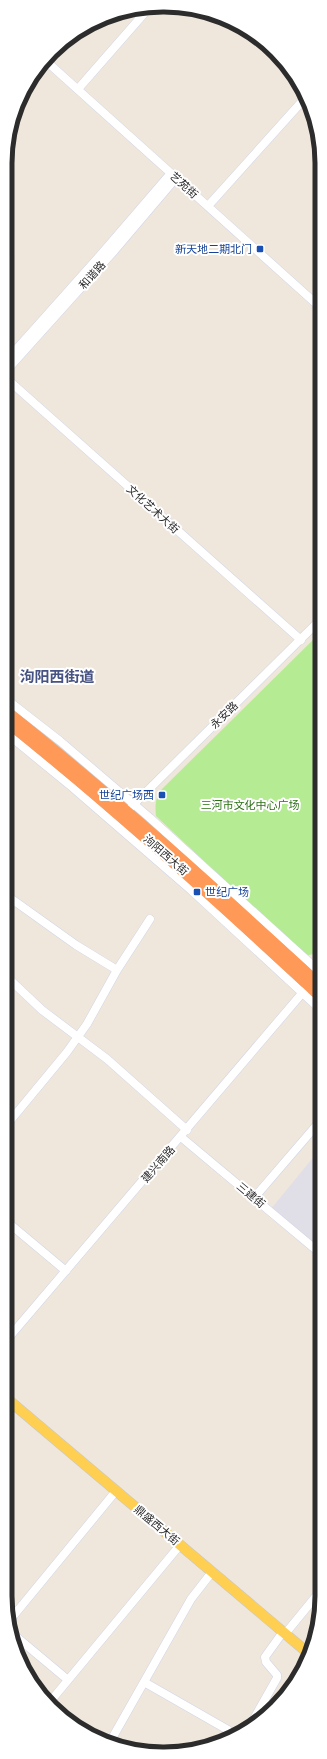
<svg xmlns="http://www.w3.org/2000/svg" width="327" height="1759" viewBox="0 0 327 1759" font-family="Mulish,'Noto Sans SC',sans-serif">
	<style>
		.industrial { fill: #e0dee7 }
		.green { fill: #b5eb93 }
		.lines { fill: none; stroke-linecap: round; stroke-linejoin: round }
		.minor-casing { stroke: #d1d6e6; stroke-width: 9 }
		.major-casing { stroke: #c8c8c8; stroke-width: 11 }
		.highway-casing { stroke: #c8c8c8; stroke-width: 12 }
		.minor { stroke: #fff; stroke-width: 8 }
		.major { stroke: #ffcf51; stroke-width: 10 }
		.highway { stroke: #ff9957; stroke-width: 11 }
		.transit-dot { fill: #1a4fb4; stroke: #fff; stroke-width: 1.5 }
		.labels { text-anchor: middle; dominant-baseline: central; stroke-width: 4; stroke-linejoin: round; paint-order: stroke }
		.street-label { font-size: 11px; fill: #2c2c2c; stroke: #fff }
		.transit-label { font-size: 11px; fill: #164399; stroke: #fff; text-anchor: end }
		.park-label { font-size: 11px; fill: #2a7113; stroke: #fff }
		.district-label { font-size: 15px; font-weight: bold; fill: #475382; stroke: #fff }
		.rim { fill: none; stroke: #2c2c2c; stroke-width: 5 }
	</style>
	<rect width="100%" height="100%" fill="#efe6dc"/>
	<!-- industrial -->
	<path class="industrial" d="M 321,1148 L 321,1250 L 271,1209 Z"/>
	<!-- green -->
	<path class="green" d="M 321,632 L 321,953 L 308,955 L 303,954 L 156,816 C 155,805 155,799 161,790 Z"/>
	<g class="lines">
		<defs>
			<path id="minor" d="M 46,61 L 322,309
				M 78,89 L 148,9
				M 208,206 L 306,97
				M 6,361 L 104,251 L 171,173
				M 6,371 L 114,251 L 176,178
				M 6,378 L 301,640
				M 6,699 L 60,741 L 150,818 L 321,973
				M 6,733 L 72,787 L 191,890 L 321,1010
				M 131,807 L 321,619
				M 6,895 L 76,945 L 117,970
				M 6,976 L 42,1010 L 107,1059 L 187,1130
				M 5,1127 L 67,1052 L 87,1024 L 117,970 L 150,919
				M 181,1137 L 321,1254
				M 254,1198 L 321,1120
				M 5,1220 L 66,1271
				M 5,1342 L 321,971
				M 10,1620 L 116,1491
				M 13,1634 L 68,1680
				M 285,1634 L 321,1590
				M 144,1682 L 228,1730 L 232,1735
				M 49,1703 L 180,1545
				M 251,1724 L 277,1678 L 277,1675 L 266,1662 L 265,1657 L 283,1632
				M 110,1742 L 191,1599 L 212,1572"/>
			<path id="major" d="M 5,1397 L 308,1653"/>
			<path id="highway" d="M 6,711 C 115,798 218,891 321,986
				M 6,721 C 115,808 219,902 321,997"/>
		</defs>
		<!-- minor casing -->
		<use href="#minor" class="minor-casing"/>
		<!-- major casing -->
		<use href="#major" class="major-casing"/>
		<!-- highway casing -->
		<use href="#highway" class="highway-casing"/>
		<!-- minor -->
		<use href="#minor" class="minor"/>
		<!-- major -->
		<use href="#major" class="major"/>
		<!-- highway -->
		<use href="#highway" class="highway"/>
	</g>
	<!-- markers -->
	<g class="transit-dot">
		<rect x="256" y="245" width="8" height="8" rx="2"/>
		<rect x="158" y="791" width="8" height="8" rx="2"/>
		<rect x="193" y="888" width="8" height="8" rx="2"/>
	</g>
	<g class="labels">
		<!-- street labels -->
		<g class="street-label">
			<text transform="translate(184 185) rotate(42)">艺苑街</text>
			<text transform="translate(92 275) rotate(-48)">和谐路</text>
			<text transform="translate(153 509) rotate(42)">文化艺术大街</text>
			<text transform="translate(224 715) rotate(-44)">永安路</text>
			<text transform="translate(166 855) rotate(41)">泃阳西大街</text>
			<text transform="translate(158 1164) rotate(-49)">建兴南路</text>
			<text transform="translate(251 1195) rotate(40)">三建街</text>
			<text transform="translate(157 1525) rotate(40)">鼎盛西大街</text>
		</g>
		<!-- transit labels -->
		<g class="transit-label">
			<text x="252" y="249">新天地二期北门</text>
			<text x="154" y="795">世纪广场西</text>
			<text x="205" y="892" text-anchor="start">世纪广场</text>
		</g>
		<!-- park labels -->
		<g class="park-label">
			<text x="250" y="805">三河市文化中心广场</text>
		</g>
		<!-- district labels -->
		<g class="district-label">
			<text x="57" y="676">泃阳西街道</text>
		</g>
	</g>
	<!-- crop -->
	<path d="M0 0H327V1759H0ZM163 12H164A151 151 0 0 1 315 163V1596A151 151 0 0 1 164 1747H163A151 151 0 0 1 12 1596V163A151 151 0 0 1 163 12Z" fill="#fff" fill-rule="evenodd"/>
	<path class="rim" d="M163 12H164A151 151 0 0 1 315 163V1596A151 151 0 0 1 164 1747H163A151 151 0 0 1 12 1596V163A151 151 0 0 1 163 12Z"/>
</svg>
